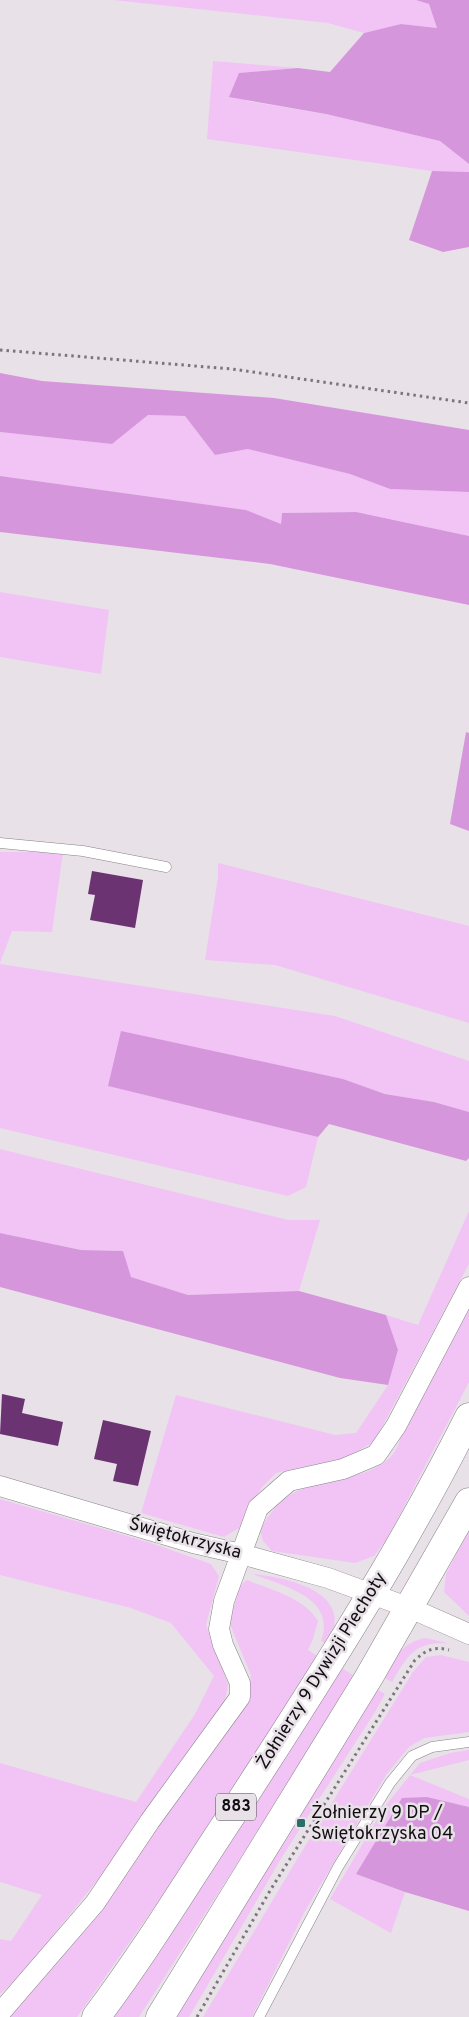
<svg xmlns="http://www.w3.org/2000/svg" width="469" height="2017" viewBox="0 0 469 2017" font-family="Overpass,sans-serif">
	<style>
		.green { fill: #f1c4f5 }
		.forest { fill: #d696dc }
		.building { fill: #6c3373 }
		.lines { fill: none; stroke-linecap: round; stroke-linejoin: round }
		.lane-casing { stroke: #878288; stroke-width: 11 }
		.street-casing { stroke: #878288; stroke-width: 21 }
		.highway-casing { stroke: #878288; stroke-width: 29 }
		.path { stroke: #7b767b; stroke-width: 3; stroke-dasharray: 2.5 4; stroke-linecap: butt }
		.lane { stroke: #fff; stroke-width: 10 }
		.street { stroke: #fff; stroke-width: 20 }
		.highway { stroke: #fff; stroke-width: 28 }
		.poi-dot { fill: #276f68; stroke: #e8e1e8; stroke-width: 2 }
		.labels { text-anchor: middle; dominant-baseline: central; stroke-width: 5; stroke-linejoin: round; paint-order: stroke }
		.shield { fill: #e8e1e8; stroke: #514d51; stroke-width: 1 }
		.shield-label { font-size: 16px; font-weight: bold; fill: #100e10 }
		.street-label { font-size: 18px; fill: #100e10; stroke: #e8e1e8 }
		.poi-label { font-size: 18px; fill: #100e10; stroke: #e8e1e8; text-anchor: start }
	</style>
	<rect width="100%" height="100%" fill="#e8e1e8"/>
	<!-- green -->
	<path class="green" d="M 113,0 L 416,0 L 429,4 L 437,28 L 401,24 L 364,33 L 328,23 Z
		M 213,61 L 298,68 L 239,73 L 247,101 L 326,114 L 440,141 L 469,164 L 469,172 L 432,171 L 207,139 Z
		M 148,415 L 185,416 L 215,455 L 248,449 L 350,474 L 390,489 L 469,492 L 469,536 L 356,512 L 282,513 L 281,524 L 246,510 L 0,476 L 0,432 L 112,444 Z
		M 0,592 L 109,610 L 101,674 L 0,657 Z
		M 0,852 L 63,852 L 52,932 L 12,931 L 0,963 Z
		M 218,863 L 469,926 L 469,1023 L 275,965 L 205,960 L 218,877 Z
		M 0,964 L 335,1016 L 469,1061 L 469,1112 L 434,1102 L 385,1094 L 343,1079 L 245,1059 L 108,1086 L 318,1137 L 306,1187 L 288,1196 L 0,1128 Z
		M 0,1149 L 288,1220 L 320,1220 L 299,1291 L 188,1295 L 131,1277 L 122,1251 L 81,1250 L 0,1233 Z
		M 469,1211 L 469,1264 L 374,1442 L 345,1458 L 276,1473 L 262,1487 L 239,1528 L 224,1537 L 141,1513 L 176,1395 L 335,1435 L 356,1433 L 388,1385 L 398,1350 L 386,1315 L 418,1325 Z
		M 469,1294 L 469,1382 L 387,1539 L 374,1556 L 355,1563 L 272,1551 L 263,1541 L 260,1530 C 268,1517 276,1503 290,1495 C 322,1475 395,1483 401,1434 Z
		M 0,1499 L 148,1542 L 211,1564 L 219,1576 L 206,1625 L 228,1684 L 225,1701 L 104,1872 L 21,1975 L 0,1994 L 0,1939 L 11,1941 L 42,1895 L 0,1882 L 0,1763 L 136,1802 L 195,1714 L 214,1676 L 171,1623 L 131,1608 L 0,1575 Z
		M 469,1531 L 469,1616 L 444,1592 L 446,1574 Z
		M 253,1574 C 289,1578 358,1593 327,1644 L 321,1641 C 337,1598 284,1586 253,1574 Z
		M 247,1580 C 271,1590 305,1598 318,1621 L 313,1639 L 308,1650 L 319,1657 L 202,1839 L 77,2017 L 3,2017 L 246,1704 L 251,1675 L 229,1622 L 240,1586 Z
		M 425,1638 L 448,1643 C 414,1642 408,1655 392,1682 L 383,1677 C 396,1656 400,1644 425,1638 Z
		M 441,1655 L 469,1662 L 469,1732 L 424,1738 L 409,1747 L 386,1775 L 305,1911 L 252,2017 L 203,2017 L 299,1856 L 413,1672 L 426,1657 Z
		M 340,1667 L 356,1677 L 139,2017 L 111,2017 Z
		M 375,1688 L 385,1694 L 375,1712 L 282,1857 L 189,2017 L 176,2017 Z
		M 469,1750 L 469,1760 L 410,1775 L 469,1799 L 469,1807 L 427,1797 L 371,1851 L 356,1874 L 405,1892 L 391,1933 L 330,1899 L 385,1806 L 420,1763 L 450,1753 Z"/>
	<!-- forest -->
	<path class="forest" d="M 416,0 L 469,0 L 469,164 L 440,141 L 326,114 L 229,97 L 239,73 L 298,68 L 330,72 L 364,33 L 401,24 L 437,28 L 429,4 Z
		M 432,171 L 469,172 L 469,247 L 443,252 L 409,240 Z
		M 0,373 L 42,381 L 274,398 L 469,430 L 469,492 L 390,489 L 350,474 L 248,449 L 215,455 L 185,416 L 148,415 L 112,444 L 0,432 Z
		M 0,476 L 246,510 L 281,524 L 282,513 L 356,512 L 469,536 L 469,605 L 270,564 L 0,532 Z
		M 466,732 L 469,733 L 469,831 L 450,824 Z
		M 121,1031 L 343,1079 L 385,1094 L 434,1102 L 469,1112 L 469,1158 L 466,1161 L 329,1124 L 318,1137 L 108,1086 Z
		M 0,1233 L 81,1250 L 123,1251 L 131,1277 L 188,1295 L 299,1291 L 386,1315 L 398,1350 L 388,1385 L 340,1378 L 0,1287 Z
		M 427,1797 L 469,1807 L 469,1911 L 405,1892 L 356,1874 L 402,1798 Z"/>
	<!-- building -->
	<path class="building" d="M 92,871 L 143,880 L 135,928 L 90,920 L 95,895 L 88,894 Z
		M 2,1394 L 25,1399 L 22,1413 L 63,1422 L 58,1446 L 0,1434 Z
		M 103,1420 L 151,1431 L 138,1486 L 113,1481 L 117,1464 L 94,1459 Z"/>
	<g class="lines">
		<defs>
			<path id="lane" d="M 0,843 L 83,851 L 166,867
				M 259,2017 L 338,1867 L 390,1783 L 412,1756 L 432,1747 L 469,1742"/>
			<path id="street" d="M 0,1486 L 193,1543 L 241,1554 L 328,1578 L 410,1608 L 469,1634
				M 0,2013 L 95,1903 L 150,1821 L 240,1697 L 240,1683 L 223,1645 L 219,1629 L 224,1601 L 258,1508 L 289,1481 L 343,1469 L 376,1455 L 396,1426 L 469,1287"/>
			<path id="highway" d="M 96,2017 C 146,1951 189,1879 235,1810 C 318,1682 401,1553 469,1417
				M 160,2017 L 369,1677 L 469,1502"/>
		</defs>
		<!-- lane casing -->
		<use href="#lane" class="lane-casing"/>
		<!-- street casing -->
		<use href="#street" class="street-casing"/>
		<!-- highway casing -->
		<use href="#highway" class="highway-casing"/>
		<!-- path -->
		<path class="path" d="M 0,350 L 232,369 L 469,403
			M 197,2017 L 271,1889 L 415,1660 C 426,1650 434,1646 449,1650"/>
		<!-- lane -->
		<use href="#lane" class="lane"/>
		<!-- street -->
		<use href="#street" class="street"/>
		<!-- highway -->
		<use href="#highway" class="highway"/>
	</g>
	<!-- markers -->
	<rect class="poi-dot" x="296" y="1818" width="10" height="10" rx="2.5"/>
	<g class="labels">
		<!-- shield labels -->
		<rect class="shield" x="216" y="1793.5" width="40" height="27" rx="4"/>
		<g class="shield-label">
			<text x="236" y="1807">883</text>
		</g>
		<!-- street labels -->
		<g class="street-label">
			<text transform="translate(185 1539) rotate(15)">Świętokrzyska</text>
			<text transform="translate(322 1671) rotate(-58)">Żołnierzy 9 Dywizji Piechoty</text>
		</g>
		<!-- poi labels -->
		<g class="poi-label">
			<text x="311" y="1813">Żołnierzy 9 DP /<tspan x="311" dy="21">Świętokrzyska 04</tspan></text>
		</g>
	</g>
</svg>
